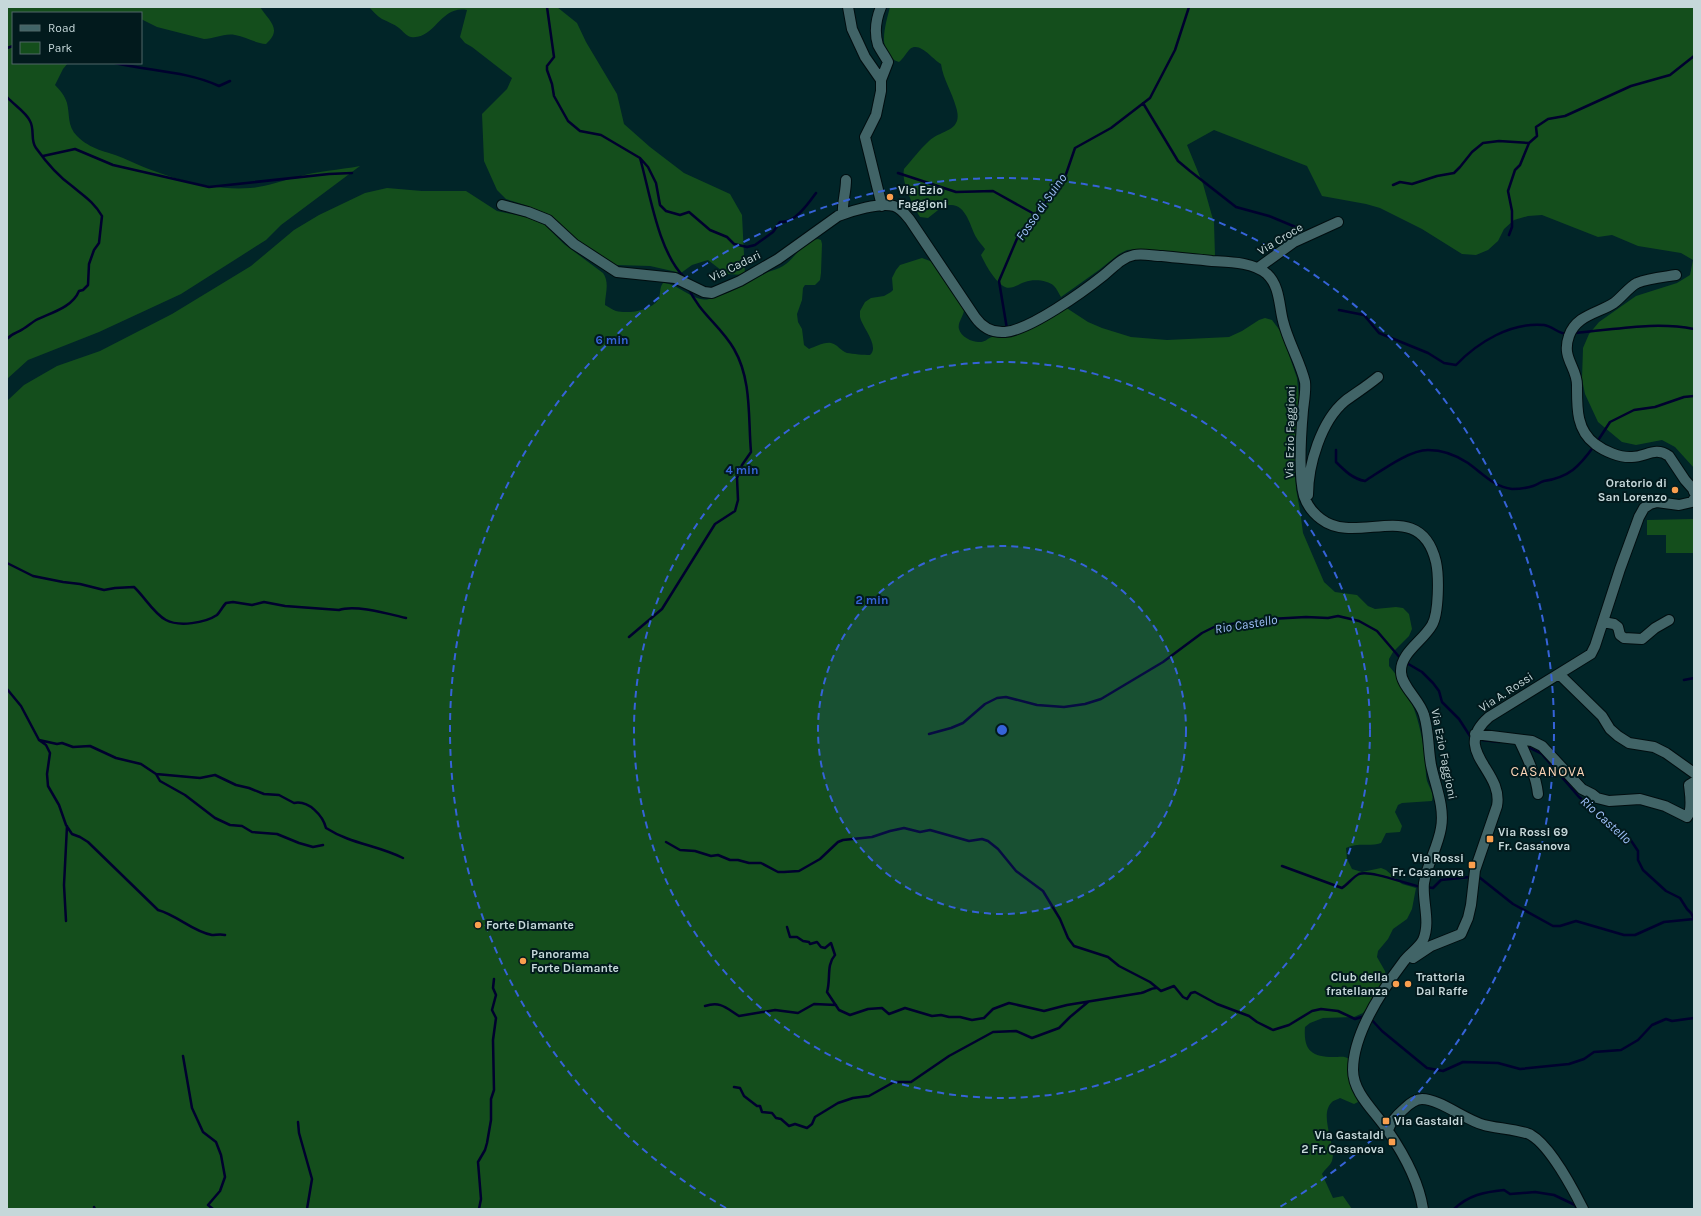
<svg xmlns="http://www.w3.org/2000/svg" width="1701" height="1216" viewBox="0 0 1701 1216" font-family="Karla,sans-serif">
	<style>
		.green { fill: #144e1c }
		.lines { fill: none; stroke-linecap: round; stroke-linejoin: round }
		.stream { stroke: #00012e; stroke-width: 2.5 }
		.minor-casing { stroke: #000d0f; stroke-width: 12 }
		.minor { stroke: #416467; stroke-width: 10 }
		.ring { fill: none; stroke: #3663d8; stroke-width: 2; stroke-dasharray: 7 5 }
		.poi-dot { fill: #fa9f4e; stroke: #021a1d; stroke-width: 1.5 }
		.labels { text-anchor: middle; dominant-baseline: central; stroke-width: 4; stroke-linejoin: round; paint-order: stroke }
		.poi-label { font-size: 12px; font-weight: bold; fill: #c6d8da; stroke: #021a1d; text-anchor: start }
		.street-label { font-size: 12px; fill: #c6d8da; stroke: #021a1d }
		.water-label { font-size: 13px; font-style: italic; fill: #9fc0f8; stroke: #021a1d }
		.quarter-label { font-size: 14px; letter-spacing: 1px; fill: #f9d2b4; stroke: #021a1d }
		.centre { fill: #3663d8; stroke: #021a1d; stroke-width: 2 }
		.ring-label { font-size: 12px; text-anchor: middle; font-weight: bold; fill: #3663d8; stroke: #021a1d; stroke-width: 4; stroke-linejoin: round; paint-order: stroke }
	</style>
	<rect width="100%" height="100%" fill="#012528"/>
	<!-- green -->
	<path class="green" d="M 7,7 L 260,7 C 269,21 283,29 266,44 C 255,43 246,37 235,35 C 224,33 214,39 204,39 L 157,27 L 141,19 L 141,13 L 13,13 L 13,63 L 68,63 L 63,69 L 55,85 C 60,90 65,96 67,103 C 70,115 67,126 77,136 C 91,150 106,151 123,158 C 162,176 207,191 250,188 C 266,187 281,181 297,177 C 317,171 339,170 360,166 L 281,225 L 266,240 L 181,294 L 99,332 L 28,360 L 7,379 Z
		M 369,7 L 557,7 L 577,23 L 586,42 L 617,94 L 624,124 L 650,147 L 684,173 L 730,194 L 742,215 L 745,275 L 726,274 L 708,260 L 692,265 L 681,273 L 650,266 L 616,265 L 571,236 L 552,216 L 525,205 L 506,199 L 497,190 L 484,161 L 482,114 L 507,89 L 512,78 L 472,47 L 465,43 L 460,37 L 467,10 C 440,5 435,40 411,37 C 406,36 403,31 399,28 C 394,24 388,22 382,19 C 377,16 373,11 369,7 Z
		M 890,7 L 1694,7 L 1694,468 L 1675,447 L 1662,440 L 1636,445 L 1622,442 L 1598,422 L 1585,394 L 1582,379 L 1583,348 L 1589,334 L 1599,322 L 1636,296 L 1677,283 L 1690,275 L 1693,260 L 1681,253 L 1638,246 L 1612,235 L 1598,237 L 1542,215 L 1528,216 L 1514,220 L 1504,229 L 1498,241 L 1488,250 L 1476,255 L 1462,254 L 1422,229 L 1380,208 L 1366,204 L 1322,196 L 1307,166 L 1214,130 L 1187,145 L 1203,184 L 1214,223 L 1215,256 L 1138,249 L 1127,250 L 1119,254 L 1099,270 L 1061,297 C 1059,294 1057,289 1054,286 C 1048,280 1033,279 1025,282 C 1018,284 1012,290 1005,287 C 995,282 985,264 981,255 L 985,249 C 982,245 978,241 976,237 C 970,226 966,203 949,205 C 942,205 934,214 928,218 L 920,217 C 913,206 901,182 904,169 C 912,160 920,149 929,141 C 941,129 964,132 956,107 C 952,92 943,79 941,64 C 933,60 920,41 910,49 C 906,53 904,58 899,62 C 875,55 886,23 890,7 Z
		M 387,188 L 422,191 L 466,191 L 497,211 L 526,217 L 545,225 L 564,244 L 603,273 C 610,283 605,294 605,305 C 609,307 613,310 616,311 C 628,314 650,311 658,300 C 661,295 659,288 663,283 C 678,283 694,303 709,299 C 730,294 749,282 768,272 C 773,270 778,269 783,266 C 796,258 802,241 818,239 L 821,240 L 822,244 L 821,273 L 820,280 L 815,285 L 805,285 L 803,288 L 802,300 L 797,314 L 798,322 L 802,329 L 804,345 L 809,349 C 815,347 823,342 831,343 C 837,344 841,351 847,353 C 853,354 864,355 870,355 C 880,346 862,327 860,317 L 860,311 L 865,302 L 871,298 L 884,296 L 891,292 L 893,290 L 892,278 L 896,270 L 900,265 L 922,258 L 933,262 L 964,308 C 965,315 957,322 959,329 C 961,337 973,343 981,342 C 985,342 988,338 992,337 C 997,336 1001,339 1007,337 C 1029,333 1044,318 1062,305 L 1088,322 L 1102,328 L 1131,337 L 1167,340 L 1229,337 L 1242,331 L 1259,320 L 1265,318 L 1272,320 L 1281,332 L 1297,378 L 1299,398 L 1295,461 L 1296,489 L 1300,510 L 1303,533 L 1324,582 L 1335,592 L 1357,595 L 1368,606 L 1375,609 L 1396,607 L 1403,608 L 1409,614 L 1412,629 L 1409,636 L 1393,652 L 1389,659 L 1389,666 C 1412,692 1420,722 1425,756 C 1426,764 1425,773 1427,781 C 1430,789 1434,793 1432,801 L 1402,803 L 1398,805 L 1395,812 L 1402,826 L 1400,832 L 1386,833 L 1381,843 C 1370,847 1358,842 1346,848 L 1347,859 L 1352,869 L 1362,872 L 1381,868 L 1386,870 L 1402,884 L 1416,888 L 1412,909 L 1407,919 L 1393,929 L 1388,939 L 1378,951 L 1377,957 L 1385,971 L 1386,976 L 1379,991 L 1363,1013 L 1354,1017 L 1323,1018 L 1310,1023 L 1305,1027 C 1303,1053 1314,1057 1337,1057 C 1342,1057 1344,1056 1349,1059 L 1349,1081 L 1358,1102 L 1354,1104 L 1340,1098 C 1338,1099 1333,1101 1332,1102 C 1318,1115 1337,1146 1332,1161 C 1330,1166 1325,1169 1322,1174 L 1333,1198 L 1343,1196 L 1352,1209 L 7,1209 L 7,401 L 24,385 L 57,366 L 100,351 L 172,314 L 251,266 L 294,230 L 319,215 L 365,193 Z
		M 1694,519 L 1694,553 L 1666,553 L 1666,535 L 1647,535 L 1647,520 Z"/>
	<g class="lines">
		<!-- stream -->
		<path class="stream" d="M 547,7 L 554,57 L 547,66 L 547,70 L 552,84 L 554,96 L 568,121 L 580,131 L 601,135 L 640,158 L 648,167 L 656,183 L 660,205 L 666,211 L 680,215 L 689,212 L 710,230 L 727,237 L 734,244 L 747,247 L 755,245 L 773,232 L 780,222 C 795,223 808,204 816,193
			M 7,48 L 13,46
			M 115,63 C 149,71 187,71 219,86 L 230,81
			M 7,97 C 14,105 26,112 30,121 C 35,130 30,140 36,148 C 46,162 58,176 72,186 C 84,196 94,202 102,216 L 99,243 L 94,250 L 89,264 L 88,285 L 83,290 L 79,291 C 72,308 50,313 36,320 C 31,323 27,327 23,329 C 17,333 12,333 7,339
			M 1143,103 L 1178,161 L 1190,171 L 1236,207 L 1269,216 L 1298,228
			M 43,156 L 75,149 L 113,165 L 209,187 L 329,174 L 352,173
			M 640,158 C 650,193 658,251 684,277
			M 898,173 L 956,192 L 993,191 L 1036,215
			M 1393,185 L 1400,182 L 1412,184 L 1437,176 L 1454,173 L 1460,167 L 1472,152 L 1483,143 L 1499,141 L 1529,143 L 1537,136 L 1536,127 L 1548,119 L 1565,116 L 1631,86 L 1670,75 L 1694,56
			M 1509,235 L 1512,227 L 1512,211 L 1508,191 L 1515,170 L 1520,165 L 1529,143
			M 1339,310 L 1364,315 L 1379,333 L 1428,353 L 1444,363 L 1456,365 C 1478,342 1511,322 1544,325 C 1552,326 1559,334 1567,334
			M 1007,329 L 999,281 L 1019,234 L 1064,180 L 1075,148 L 1111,128 L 1150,98 L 1175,50 L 1189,7
			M 1574,333 C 1614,330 1654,321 1694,329
			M 1597,442 L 1610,422 L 1634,410 L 1655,407 L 1684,397 L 1694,396
			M 1336,450 L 1336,462 C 1345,471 1353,479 1365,481 C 1381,471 1409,450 1428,450 C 1442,450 1456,455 1468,463 C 1482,473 1494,487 1512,489 C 1518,489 1527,488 1533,486 C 1537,485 1540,482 1544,481 C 1569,477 1579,467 1594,446
			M 7,563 L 33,576 L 63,582 L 80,584 L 104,590 L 115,588 L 134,587 C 144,596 154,614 166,620 C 179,627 205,623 217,615 C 220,612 223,606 226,603 L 233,602 L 252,605 L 264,602 L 285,606 L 339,610 C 355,604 389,614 406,618
			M 629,637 L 662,609 L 715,524 L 735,511 L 738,500 L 737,478 L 742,465 L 751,452 C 748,418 752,380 734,349 C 721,326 699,313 688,287
			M 1405,662 L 1422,672 L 1433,683 L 1439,691 L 1442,702 L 1459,719 L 1470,736
			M 1684,680 L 1694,678
			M 7,689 L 21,706 L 39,740 L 46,745 L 50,753 L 47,774 L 48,786 L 59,805 L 66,825 L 72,834 L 80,837 L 88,842 L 158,910 C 177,915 193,932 212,935 C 216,935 220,934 225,935
			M 929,734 L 951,728 L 963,723 L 985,704 L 997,698 L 1006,697 L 1037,705 L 1064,707 L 1085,704 L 1101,699 L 1163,662 L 1202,633 L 1216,626 L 1268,619 L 1306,617 L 1328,618 L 1338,616 L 1359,621 L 1377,631 L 1401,659
			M 39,740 L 57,744 L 62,743 L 73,747 L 90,746 L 116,758 L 141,764 L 156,774 L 200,778 L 215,775 L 236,785 L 249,788 L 264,794 L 279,795 L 294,803 C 309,800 323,816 326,828 C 351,844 377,845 403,858
			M 1482,740 L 1499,742
			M 1526,746 L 1542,754 L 1579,797 L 1630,839 L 1638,851 L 1638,860 L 1643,870 L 1666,891 L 1680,898 L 1687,909 L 1691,913 L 1694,919
			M 156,774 L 160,781 L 185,795 L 215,818 L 230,825 L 242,826 L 252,832 L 277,834 L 299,843 L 313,847 L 323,845
			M 666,842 L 680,850 L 695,851 L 711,856 L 718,855 L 730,860 L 738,860 L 749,863 L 761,863 L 778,872 L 784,872 L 799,871 L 820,859 L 838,842 L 843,840 L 872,837 L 890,831 L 904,828 L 920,832 L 930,830 L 969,841 L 982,839 L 988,841 L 998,849 L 1016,871 L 1043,891 L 1060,919 L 1068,938 L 1074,946 L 1108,957 L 1119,966 L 1150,982 L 1161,991 L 1174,986 L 1183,997 L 1187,999 L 1191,993 L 1195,992 L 1217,1004 L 1249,1016 L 1257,1022 L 1273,1030 L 1289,1025 L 1312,1011 L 1321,1009 L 1338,1011 L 1355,1019 L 1365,1016
			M 1282,866 L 1342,888 C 1348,884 1353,877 1359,874 C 1371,870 1406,884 1421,887
			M 1479,877 L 1513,904 L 1553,926 L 1560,926 L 1576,921 L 1624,935 L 1635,935 L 1664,922 L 1694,919
			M 1426,887 L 1433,888 L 1441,880 L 1470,877
			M 66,921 L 64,885 L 67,826
			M 787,927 L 790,937 L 797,937 L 803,941 L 809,942 L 810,944 L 817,942 L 821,947 L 825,948 L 831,943 L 835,955 C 826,965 831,979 827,992 L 839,1010 L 850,1015 L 868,1009 L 882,1008 L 889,1014 L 905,1008 L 932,1016 L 941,1015 L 949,1017 L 960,1017 L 972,1020 L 984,1018 L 993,1009 L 1009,1003 L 1044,1011 L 1067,1005 L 1141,993 C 1146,992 1151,988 1156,988
			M 705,1006 C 721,1001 726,1008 739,1016 L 775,1010 L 798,1013 L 814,1004 L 836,1005
			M 1370,1018 L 1382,1031 L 1427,1068 L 1443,1071 L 1463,1062 L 1498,1063 L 1520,1069 L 1569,1064 L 1584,1059 L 1594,1052 L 1621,1050 L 1638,1040 L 1652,1025 L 1666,1019 L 1672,1021 L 1694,1018
			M 183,1056 L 192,1108 L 203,1132 L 216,1142 L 221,1155 L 225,1177 L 220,1191 L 208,1205 L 213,1209
			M 734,1087 L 740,1088 L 744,1096 L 757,1106 L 760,1106 L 762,1112 L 772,1113 L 776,1118 L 781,1119 L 789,1126 L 795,1124 L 807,1128 L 812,1124 L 815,1117 L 838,1103 L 853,1098 L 869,1096 L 894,1082 L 911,1082 L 949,1056 L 993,1032 L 1016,1031 L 1032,1038 L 1059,1028 L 1070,1017 L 1088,1002
			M 298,1122 L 299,1133 L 312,1179 L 307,1209
			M 94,1207 L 95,1209
			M 479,1209 L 481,1199 L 478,1162 L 485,1150 L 487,1143 L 491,1120 L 491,1099 L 494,1090 L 493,1040 L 496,1018 L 492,1010 L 496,995 L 493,988 L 494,979
			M 1454,1209 C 1469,1195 1484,1192 1504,1190 L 1510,1194 L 1535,1192 L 1554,1195 L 1575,1205 L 1577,1209"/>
		<defs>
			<path id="minor" d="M 848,7 L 852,29 L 865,57 L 881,80 L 881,91 L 876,115 L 865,137 L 882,206
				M 881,80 L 888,62 C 885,56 881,51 878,45 C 874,32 876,19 881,7
				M 502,205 L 528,212 L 548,220 L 574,244 L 617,272 L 675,278 L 704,292 L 712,293 L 740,281 L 778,259 L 838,216 C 851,211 880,202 894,206 C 901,208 906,215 910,220 L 975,317 C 982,327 992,333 1005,332 C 1030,330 1084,291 1104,275 C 1114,267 1121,258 1134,255 C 1143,253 1153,256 1162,256 C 1179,258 1195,259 1212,261 C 1229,262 1253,262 1267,274 C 1280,286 1279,306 1283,321 C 1288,342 1300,361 1305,382 C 1306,391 1304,401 1303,410 C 1301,433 1298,474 1304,496 C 1307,505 1313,513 1321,519 C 1357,547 1420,495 1436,562 C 1439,576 1439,613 1432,625 C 1423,641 1400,653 1401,672 C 1401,686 1420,700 1424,715 C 1429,731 1428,748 1431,765 C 1435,785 1445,807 1441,828 C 1438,847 1427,864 1424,883 C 1422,901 1431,922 1423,940 C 1419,948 1409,954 1404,961 C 1382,990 1353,1033 1353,1070 C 1353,1094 1376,1112 1388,1131 C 1403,1153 1419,1182 1423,1209
				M 843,214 C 842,203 846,192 846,180
				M 1258,268 L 1294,242 L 1338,222
				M 1676,275 C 1664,277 1649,278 1637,283 C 1629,287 1622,297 1614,303 C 1599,313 1576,315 1569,336 C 1561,358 1577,367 1577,385 C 1577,407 1576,430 1595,444 C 1604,451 1620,458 1632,457 C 1646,457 1655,446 1669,456 L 1685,480 L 1693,489 L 1694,492
				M 1308,495 C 1308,465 1321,421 1345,401 C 1356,393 1367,386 1378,377
				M 1603,622 L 1614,624 L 1618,627 L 1620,635 L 1624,638 L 1642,639 L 1655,628 L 1669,620
				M 1559,674 L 1602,716 L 1610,729 L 1618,736 L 1629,743 L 1654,747 L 1666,753 L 1694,773
				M 1475,734 L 1532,741 L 1542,746 L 1582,789 L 1592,794 L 1597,798 L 1609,801 L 1640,799 L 1665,806 L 1687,817 C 1693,810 1690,794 1689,785 L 1694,782
				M 1519,740 C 1527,757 1536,775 1538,794
				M 1413,958 L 1431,946 L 1461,934 L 1468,918 L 1471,905 L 1475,870 L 1497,806 C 1504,770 1450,751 1489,717 L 1591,654 L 1595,646 L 1620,569 L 1639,517 L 1644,508 L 1650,504 L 1657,502 L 1679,505 L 1692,502 L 1694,499
				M 1388,1130 C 1391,1121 1397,1115 1404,1109 C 1409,1104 1415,1099 1422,1099 C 1440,1099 1465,1120 1484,1125 C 1494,1128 1523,1130 1531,1135 C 1550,1146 1573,1189 1583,1209"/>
		</defs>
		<!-- minor casing -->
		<use href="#minor" class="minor-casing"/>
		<!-- minor -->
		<use href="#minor" class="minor"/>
	</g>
	<!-- distance rings -->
	<circle cx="1002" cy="730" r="184" fill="#3663d8" fill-opacity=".12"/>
	<g class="ring">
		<circle cx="1002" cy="730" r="184"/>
		<circle cx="1002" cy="730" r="368"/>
		<path d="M726 1208A552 552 0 1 1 1278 1208"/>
	</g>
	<!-- markers -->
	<g class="poi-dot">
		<circle cx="890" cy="197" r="4"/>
		<circle cx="1675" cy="490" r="4"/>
		<rect x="1486" y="835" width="8" height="8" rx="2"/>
		<rect x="1468" y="861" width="8" height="8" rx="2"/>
		<circle cx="478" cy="925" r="4"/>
		<circle cx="523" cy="961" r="4"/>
		<circle cx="1396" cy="984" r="4"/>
		<circle cx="1408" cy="984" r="4"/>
		<rect x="1382" y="1117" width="8" height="8" rx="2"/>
		<rect x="1388" y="1138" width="8" height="8" rx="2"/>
	</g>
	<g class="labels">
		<!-- poi labels -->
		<g class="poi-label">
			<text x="898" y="190">Via Ezio<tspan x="898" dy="14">Faggioni</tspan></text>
			<text x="1667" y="483" text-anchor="end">Oratorio di<tspan x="1667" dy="14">San Lorenzo</tspan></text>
			<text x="1498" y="832">Via Rossi 69<tspan x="1498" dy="14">Fr. Casanova</tspan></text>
			<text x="1464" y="858" text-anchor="end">Via Rossi<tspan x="1464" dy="14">Fr. Casanova</tspan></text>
			<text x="486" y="925">Forte Diamante</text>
			<text x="531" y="954">Panorama<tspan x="531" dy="14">Forte Diamante</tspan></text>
			<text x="1388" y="977" text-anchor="end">Club della<tspan x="1388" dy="14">fratellanza</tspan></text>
			<text x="1416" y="977">Trattoria<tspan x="1416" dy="14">Dal Raffe</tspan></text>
			<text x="1394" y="1121">Via Gastaldi</text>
			<text x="1384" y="1135" text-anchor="end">Via Gastaldi<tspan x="1384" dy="14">2 Fr. Casanova</tspan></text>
		</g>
		<!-- street labels -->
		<g class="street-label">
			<text transform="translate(1280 239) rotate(-31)">Via Croce</text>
			<text transform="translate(735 266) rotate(-26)">Via Cadari</text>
			<text transform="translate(1290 432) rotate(-89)">Via Ezio Faggioni</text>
			<text transform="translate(1506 692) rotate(-33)">Via A. Rossi</text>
			<text transform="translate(1444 754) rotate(79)">Via Ezio Faggioni</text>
		</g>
		<!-- water labels -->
		<g class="water-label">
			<text transform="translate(1041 207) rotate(-55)">Fosso di Suino</text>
			<text transform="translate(1246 624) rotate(-9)">Rio Castello</text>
			<text transform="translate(1606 820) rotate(42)">Rio Castello</text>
		</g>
		<!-- quarter labels -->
		<g class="quarter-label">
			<text x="1548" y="771">CASANOVA</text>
		</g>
	</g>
	<circle cx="1002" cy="730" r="6" class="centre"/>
	<g class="ring-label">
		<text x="612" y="344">6 min</text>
		<text x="742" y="474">4 min</text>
		<text x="872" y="604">2 min</text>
	</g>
	<!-- border -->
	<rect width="1701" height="1216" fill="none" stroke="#c6d8da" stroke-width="16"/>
	<!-- legend -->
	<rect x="12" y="12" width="130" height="52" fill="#021a1d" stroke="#506669"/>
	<rect x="20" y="25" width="20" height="6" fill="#416467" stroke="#506669"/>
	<text x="48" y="32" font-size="12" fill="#c6d8da">Road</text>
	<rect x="20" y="42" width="20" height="12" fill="#144e1c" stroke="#506669"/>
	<text x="48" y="52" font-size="12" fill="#c6d8da">Park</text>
</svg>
